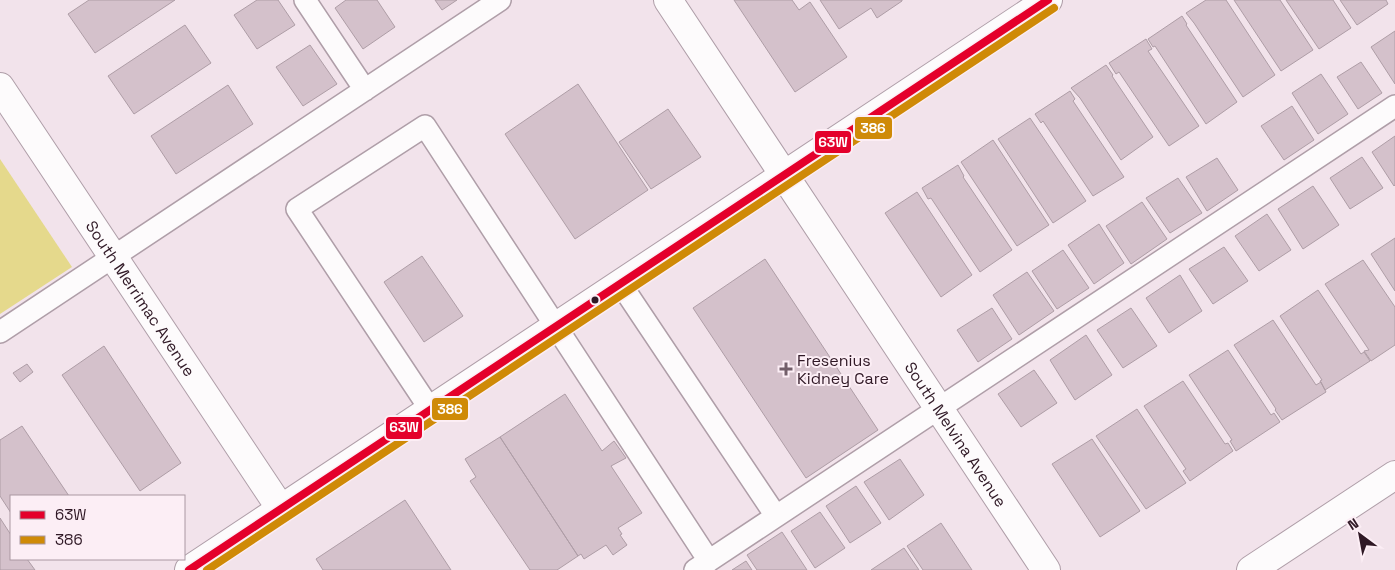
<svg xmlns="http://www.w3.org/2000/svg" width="1395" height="570" viewBox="0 0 1395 570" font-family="'Space Grotesk',sans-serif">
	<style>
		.green { fill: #e5d98c }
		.building { fill: #d4c1cb; stroke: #ae9da6 }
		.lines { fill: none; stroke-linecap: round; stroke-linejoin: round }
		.service-casing { stroke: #af9ea8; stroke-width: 24 }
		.minor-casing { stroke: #af9ea8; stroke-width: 30 }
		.secondary-casing { stroke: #af9ea8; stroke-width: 30 }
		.service { stroke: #fdfbfc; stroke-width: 21 }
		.minor { stroke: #fdfbfc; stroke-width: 28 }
		.secondary { stroke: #fdfbfc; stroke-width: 28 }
		.bus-1-casing { stroke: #fceef5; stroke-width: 11 }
		.bus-2-casing { stroke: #fceef5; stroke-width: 11 }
		.bus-1 { stroke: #e4002b; stroke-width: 8 }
		.bus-2 { stroke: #cf8a07; stroke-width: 8 }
		.bus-dot { fill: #2f1825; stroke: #fceef5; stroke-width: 2 }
		.poi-dot { fill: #735f6a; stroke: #fceef5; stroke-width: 2 }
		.labels { text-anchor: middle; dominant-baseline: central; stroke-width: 4; stroke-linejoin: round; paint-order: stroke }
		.street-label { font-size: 16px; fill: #2f1825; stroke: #fceef5 }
		.poi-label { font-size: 16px; fill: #2f1825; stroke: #fceef5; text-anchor: start }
		.line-badge { stroke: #fceef5; stroke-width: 2 }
		.badge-label { font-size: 14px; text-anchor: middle; font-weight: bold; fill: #fff }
	</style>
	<rect width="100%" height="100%" fill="#f2e3eb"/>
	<!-- green -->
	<path class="green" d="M 0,159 L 72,267 L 0,314 Z"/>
	<!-- building -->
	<path class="building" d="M 89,0 L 175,0 L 95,53 L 68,14 Z
		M 257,0 L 278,0 L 295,25 L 257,49 L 234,15 Z
		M 346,0 L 377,0 L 395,27 L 363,49 L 335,8 Z
		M 435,0 L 457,0 L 442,10 Z
		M 734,0 L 792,0 L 799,10 L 810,2 L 847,57 L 795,92 Z
		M 820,0 L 902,0 L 902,1 L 877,18 L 871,8 L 839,29 Z
		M 1206,0 L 1226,0 L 1275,75 L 1243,97 L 1194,23 L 1186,13 Z
		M 1234,0 L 1280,0 L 1313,50 L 1281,71 Z
		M 1286,0 L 1333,0 L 1351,28 L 1319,49 Z
		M 1340,0 L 1386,0 L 1388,4 L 1357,25 Z
		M 1182,16 L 1187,24 L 1186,25 L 1237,102 L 1206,124 L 1155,46 L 1153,47 L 1148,39 Z
		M 185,25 L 211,63 L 134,114 L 108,76 Z
		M 1395,31 L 1395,84 L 1371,47 Z
		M 1146,39 L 1152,49 L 1148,51 L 1199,126 L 1169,146 L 1119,72 L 1116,74 L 1109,63 Z
		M 310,45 L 337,84 L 303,106 L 276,67 Z
		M 1361,62 L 1382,93 L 1358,109 L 1337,77 Z
		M 1106,65 L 1113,75 L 1112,76 L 1153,137 L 1121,160 L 1080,98 L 1071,88 Z
		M 1321,74 L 1348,114 L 1318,134 L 1292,93 Z
		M 578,84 L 648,190 L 575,239 L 505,134 Z
		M 228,85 L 253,124 L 176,174 L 151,136 Z
		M 1070,91 L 1075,99 L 1073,101 L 1124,177 L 1093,196 L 1043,121 L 1041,123 L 1035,114 Z
		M 1292,106 L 1314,140 L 1284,160 L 1261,126 Z
		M 668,109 L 701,157 L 651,189 L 619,142 Z
		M 1030,118 L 1086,201 L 1053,223 L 998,139 Z
		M 1395,136 L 1395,185 L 1394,186 L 1372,152 Z
		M 993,140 L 1049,225 L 1017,246 L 961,162 Z
		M 1362,157 L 1383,188 L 1350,209 L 1330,178 Z
		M 1217,158 L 1238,190 L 1207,211 L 1186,177 Z
		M 958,165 L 964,176 L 963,177 L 1012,250 L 980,272 L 931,198 L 928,199 L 922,188 Z
		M 1178,178 L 1202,213 L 1170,233 L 1146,198 Z
		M 1313,186 L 1339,225 L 1303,249 L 1278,209 Z
		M 917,192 L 972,275 L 941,297 L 885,213 Z
		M 1142,202 L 1167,239 L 1131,264 L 1106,226 Z
		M 1267,214 L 1291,250 L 1259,271 L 1235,236 Z
		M 1099,224 L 1124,263 L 1094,284 L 1068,245 Z
		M 1395,238 L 1395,291 L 1371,254 Z
		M 1224,247 L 1248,281 L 1213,304 L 1189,269 Z
		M 1063,250 L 1089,288 L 1057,309 L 1032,271 Z
		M 422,256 L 463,316 L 424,342 L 384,282 Z
		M 765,259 L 878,430 L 806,478 L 693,308 Z
		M 1363,260 L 1395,307 L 1395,345 L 1371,361 L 1364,351 L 1369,350 L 1325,284 Z
		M 1027,272 L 1054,311 L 1019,335 L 993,295 Z
		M 1180,275 L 1202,311 L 1169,333 L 1146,298 Z
		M 1318,290 L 1361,354 L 1364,352 L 1370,361 L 1325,390 L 1320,381 L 1322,380 L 1280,316 Z
		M 992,308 L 1012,339 L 978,362 L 957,330 Z
		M 1131,308 L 1157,346 L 1123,368 L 1097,330 Z
		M 1273,320 L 1316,385 L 1321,382 L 1326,392 L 1282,420 L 1275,410 L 1276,409 L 1234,345 Z
		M 1086,335 L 1112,375 L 1075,400 L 1050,360 Z
		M 104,346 L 181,463 L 140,491 L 62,375 Z
		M 1228,350 L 1271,415 L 1274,413 L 1280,422 L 1236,451 L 1230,441 L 1232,440 L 1189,375 Z
		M 27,364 L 33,372 L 20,382 L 13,373 Z
		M 1034,370 L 1057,403 L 1021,427 L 998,394 Z
		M 1183,381 L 1225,444 L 1228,443 L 1233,451 L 1190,481 L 1183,471 L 1186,469 L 1144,406 Z
		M 565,394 L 602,451 L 614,441 L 626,458 L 611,466 L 642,513 L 618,528 L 622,534 L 620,535 L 627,545 L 613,555 L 606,545 L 584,559 L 581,554 L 578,556 L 500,437 Z
		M 1137,409 L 1186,483 L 1146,509 L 1096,436 Z
		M 22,426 L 69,496 L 11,496 L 11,513 L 0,496 L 0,440 Z
		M 500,437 L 578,556 L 557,570 L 530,570 L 470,481 L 476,477 L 465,459 Z
		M 1092,439 L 1140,511 L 1100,537 L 1052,464 Z
		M 900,459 L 924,495 L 889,520 L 864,482 Z
		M 856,486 L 881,523 L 850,543 L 826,506 Z
		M 405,500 L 451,570 L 323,570 L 316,559 Z
		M 820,512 L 845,548 L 815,568 L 791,531 Z
		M 0,518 L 11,535 L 11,559 L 27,559 L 35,570 L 0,570 Z
		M 941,523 L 972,570 L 923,570 L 907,546 Z
		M 782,532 L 807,570 L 757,570 L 747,555 Z
		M 904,548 L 919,570 L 871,570 Z
		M 746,561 L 752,570 L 732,570 Z"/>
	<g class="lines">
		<defs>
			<path id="service" d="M 305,0 L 365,90
				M 620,283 L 776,516
				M 0,332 L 500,0
				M 430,409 L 297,209 L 425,126 L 709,561
				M 695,570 L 1395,106"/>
			<g id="minor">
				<path id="s1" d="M 668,0 L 1046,570"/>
				<path id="s2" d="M 0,87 L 281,509"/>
				<path d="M 1251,570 L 1395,475"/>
			</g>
			<path id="secondary" d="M 189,570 L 1048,0"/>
		</defs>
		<!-- service casing -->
		<use href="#service" class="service-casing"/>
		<!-- minor casing -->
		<use href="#minor" class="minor-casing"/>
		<!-- secondary casing -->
		<use href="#secondary" class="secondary-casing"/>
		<!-- service -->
		<use href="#service" class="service"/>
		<!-- minor -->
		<use href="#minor" class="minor"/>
		<!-- secondary -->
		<use href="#secondary" class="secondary"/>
		<defs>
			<path id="bus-1" d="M 189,570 L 1048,0"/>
			<path id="bus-2" d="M 207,570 L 1054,8"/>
		</defs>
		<!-- bus-1 casing -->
		<use href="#bus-1" class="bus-1-casing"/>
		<!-- bus-2 casing -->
		<use href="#bus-2" class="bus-2-casing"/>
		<!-- bus-1 -->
		<use href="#bus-1" class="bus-1"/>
		<!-- bus-2 -->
		<use href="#bus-2" class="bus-2"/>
	</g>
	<!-- markers -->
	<circle class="bus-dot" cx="595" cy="300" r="4.5"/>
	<path class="poi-dot" d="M783.5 361.5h5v5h5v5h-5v5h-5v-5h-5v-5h5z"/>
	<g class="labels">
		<!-- street labels -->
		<g class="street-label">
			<text stroke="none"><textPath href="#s2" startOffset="254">South Merrimac Avenue</textPath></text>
			<text stroke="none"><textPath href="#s1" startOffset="521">South Melvina Avenue</textPath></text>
		</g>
		<!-- poi labels -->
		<g class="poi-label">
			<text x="797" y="360">Fresenius<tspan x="797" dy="18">Kidney Care</tspan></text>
		</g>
	</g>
	<g class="line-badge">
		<rect x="854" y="116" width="39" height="24" rx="5" fill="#cf8a07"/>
		<rect x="814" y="130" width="38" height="24" rx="5" fill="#e4002b"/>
		<rect x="431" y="397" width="38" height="24" rx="5" fill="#cf8a07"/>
		<rect x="385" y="416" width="38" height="24" rx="5" fill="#e4002b"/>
	</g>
	<g class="badge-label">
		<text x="873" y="133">386</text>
		<text x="833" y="147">63W</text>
		<text x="450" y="414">386</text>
		<text x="404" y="432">63W</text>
	</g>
	<!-- legend -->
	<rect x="10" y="495" width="175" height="65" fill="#fceef5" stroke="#aa98a2"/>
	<rect x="20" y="511" width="25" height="8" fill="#e4002b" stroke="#aa98a2"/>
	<text x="55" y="520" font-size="15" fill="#2f1825">63W</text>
	<rect x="20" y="536" width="25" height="8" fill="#cf8a07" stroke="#aa98a2"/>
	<text x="55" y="545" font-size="15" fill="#2f1825">386</text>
	<!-- north arrow -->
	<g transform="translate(1360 535) rotate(328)" stroke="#fceef5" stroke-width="4" paint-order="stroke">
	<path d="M0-4L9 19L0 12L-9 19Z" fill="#2f1825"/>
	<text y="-8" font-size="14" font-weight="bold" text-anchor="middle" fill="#2f1825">N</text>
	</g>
</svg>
